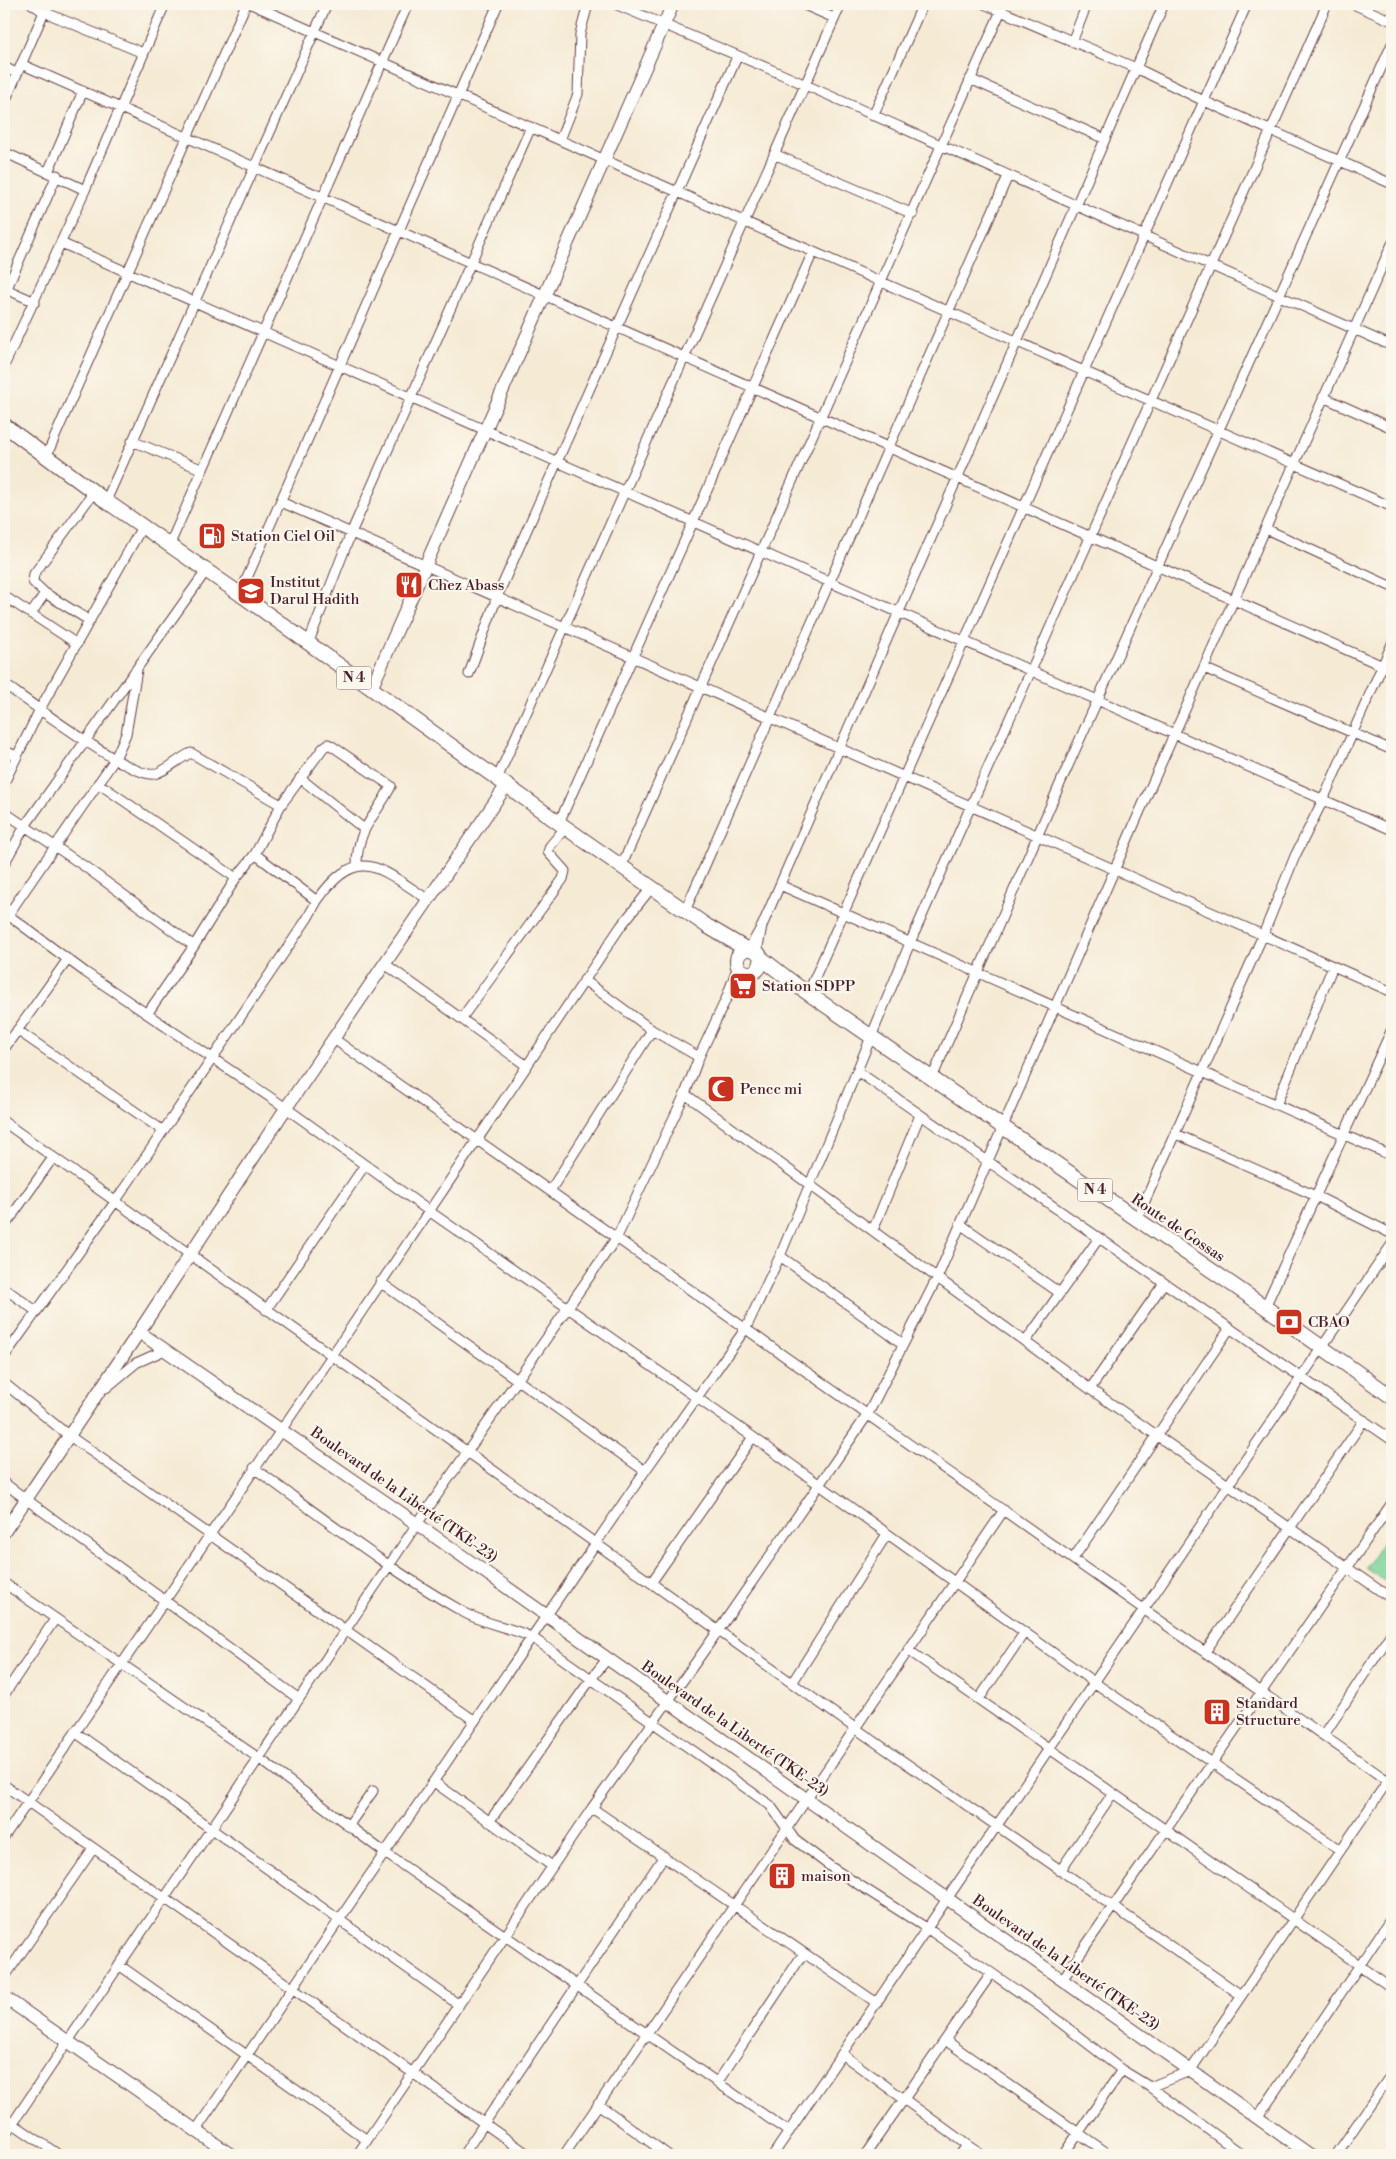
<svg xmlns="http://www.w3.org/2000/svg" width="1396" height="2159" viewBox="0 0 1396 2159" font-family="'Libre Bodoni',serif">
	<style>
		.green { fill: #80d79c; stroke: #657b64 }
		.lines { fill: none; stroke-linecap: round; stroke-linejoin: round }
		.street-casing { stroke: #643e44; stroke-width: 11 }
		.secondary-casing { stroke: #643e44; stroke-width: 14 }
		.primary-casing { stroke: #643e44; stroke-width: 16 }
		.street { stroke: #fff; stroke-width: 9 }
		.secondary { stroke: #fff; stroke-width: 12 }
		.primary { stroke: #fff; stroke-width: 14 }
		.labels { text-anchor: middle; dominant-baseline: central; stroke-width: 4.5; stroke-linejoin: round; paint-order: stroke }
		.shield { fill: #fbf7ec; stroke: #7f6065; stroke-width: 1 }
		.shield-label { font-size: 14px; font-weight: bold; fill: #4a1f2b }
		.poi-label { font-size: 15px; fill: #4a1f2b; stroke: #fbf7ec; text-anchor: start }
		.street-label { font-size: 15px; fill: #4a1f2b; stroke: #fbf7ec }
	</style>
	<rect width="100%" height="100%" fill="#fbf7ec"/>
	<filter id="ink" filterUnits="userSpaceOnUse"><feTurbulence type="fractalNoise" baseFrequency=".02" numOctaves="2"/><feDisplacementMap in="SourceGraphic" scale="10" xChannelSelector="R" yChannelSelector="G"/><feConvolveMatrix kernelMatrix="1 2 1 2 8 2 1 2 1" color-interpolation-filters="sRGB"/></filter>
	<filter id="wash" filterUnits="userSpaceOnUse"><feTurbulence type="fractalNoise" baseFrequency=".0096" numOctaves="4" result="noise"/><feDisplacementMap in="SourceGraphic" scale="20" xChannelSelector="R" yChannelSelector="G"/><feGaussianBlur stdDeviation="1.12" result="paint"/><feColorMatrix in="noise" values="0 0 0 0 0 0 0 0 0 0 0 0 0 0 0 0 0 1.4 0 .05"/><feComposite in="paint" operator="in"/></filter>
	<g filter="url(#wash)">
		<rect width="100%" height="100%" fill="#f5ebd5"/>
		<!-- green -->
		<path class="green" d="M 1392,1528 L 1392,1586 L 1366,1568 Z"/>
	</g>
	<g filter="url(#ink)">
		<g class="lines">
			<defs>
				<path id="street" d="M 32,4 L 44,12 L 143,53
					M 251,4 L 1392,507
					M 615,4 L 772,70 L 1392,346
					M 802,4 L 834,18
					M 984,4 L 1136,68 L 1204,101 L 1392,184
					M 1353,4 L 1392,21
					M 1072,42 L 1087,4
					M 21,64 L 1392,670
					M 4,67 L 16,73
					M 970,79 L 1105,139
					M 4,104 L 44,12
					M 873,116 L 923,4
					M 560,140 L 578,94 L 580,34 L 588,4
					M 4,152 L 85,190
					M 774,154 L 913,214
					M 48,172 L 83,91
					M 61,243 L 1392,830
					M 6,289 L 35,302
					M 4,295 L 57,175
					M 4,366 L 85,190 L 165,4
					M 1323,397 L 1392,428
					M 132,441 L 201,469
					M 46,457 L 246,4
					M 106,501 L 327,4
					M 281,502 L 1392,992
					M 1266,529 L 1392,587
					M 169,546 L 408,4
					M 45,593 L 90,621
					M 240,594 L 498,4
					M 4,596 L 77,644
					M 31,614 L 45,593 L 33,582 L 34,574 L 94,492
					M 308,644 L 351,533 L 531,127
					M 1204,668 L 1392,750
					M 469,674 L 497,597 L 737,57
					M 4,684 C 27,700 132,779 154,774 C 167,771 179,758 191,753 L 281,805 L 323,748 L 328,744 L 332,746 L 391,786 C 376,817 357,827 357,865
					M 4,751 L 17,756
					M 300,778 L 364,829
					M 497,779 L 841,4
					M 4,783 L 40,709 L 142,527
					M 98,783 L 236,878
					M 4,812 L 84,866 L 194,946
					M 559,823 L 813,252
					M 255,854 L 281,805
					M 4,864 L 25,826 L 206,571
					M 621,867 L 1004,4
					M 780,885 L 1392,1156
					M 685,911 L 1008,176
					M 4,912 L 85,972 L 286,1108 L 429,1211 L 753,1437 L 1095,1683 L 1340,1850
					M 8,915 L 115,759 L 126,734 L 137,670
					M 762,926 L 1164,4
					M 749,949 L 762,926 L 757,952
					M 385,964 L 527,1066
					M 738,966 L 726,999 L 747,972
					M 584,980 L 652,1030 L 699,1057
					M 808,993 L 1247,4
					M 147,1014 L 194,946 L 236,878 L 255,854 L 317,901 C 358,842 381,869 429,900
					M 461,1019 L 563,879 L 565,871 L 548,852 L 550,846 L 565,828
					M 17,1030 L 162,1130
					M 334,1039 L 1392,1784
					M 4,1049 L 68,959
					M 857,1071 L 1392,1440
					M 932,1078 L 1063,777 L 1392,44
					M 685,1094 L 1090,1389 L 1392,1599
					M 1276,1105 L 1333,966
					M 4,1122 L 855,1728 L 1241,1995
					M 1176,1134 L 1318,1197 L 1392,1234
					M 550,1191 L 652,1030
					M 4,1208 L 13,1215
					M 1137,1219 L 1263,935 L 1295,856 L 1323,800 L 1392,644
					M 960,1224 L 1060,1293
					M 4,1227 L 52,1159
					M 873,1230 L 920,1115
					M 780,1256 L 903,1344
					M 380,1282 L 645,1471
					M 4,1288 L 36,1311
					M 1265,1307 L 1392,1029
					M 266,1310 L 365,1165
					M 1026,1341 L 1099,1238
					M 4,1357 L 115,1202 L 307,919 L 317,901
					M 4,1383 L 68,1435 L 475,1721
					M 106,1388 L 136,1363 L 165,1350
					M 1090,1389 L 1164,1283
					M 1387,1393 L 1392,1385
					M 254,1468 C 323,1518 391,1571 465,1613 C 487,1625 511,1627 533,1638 L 770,1805 L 795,1840 L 831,1867 L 928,1929 L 1039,2006 L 1122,2070
					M 4,1483 L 299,1699
					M 1073,1559 L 1230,1328
					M 4,1583 L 260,1759 L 385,1853 L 789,2132
					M 651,1583 L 753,1437
					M 908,1650 L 1392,1988
					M 1205,1652 L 1364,1420
					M 792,1683 L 887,1534
					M 4,1695 L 55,1619
					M 979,1699 L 1024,1633
					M 75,1732 L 459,2005
					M 1324,1735 L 1392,1632
					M 434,1782 L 552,1866
					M 4,1785 L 529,2155
					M 592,1808 L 877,2003
					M 489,1822 L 591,1679 L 607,1659
					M 348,1826 L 373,1791
					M 4,1837 L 331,1357 L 621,926 L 652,887
					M 1060,1871 L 1113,1793
					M 119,1965 L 367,2140
					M 4,1978 L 93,1849
					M 1062,1980 L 1392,1503
					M 945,2040 L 1110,2155
					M 842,2054 L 967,2145 L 960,2155
					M 717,2083 L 803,1954
					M 1150,2087 L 1243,2155
					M 598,2104 L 668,2155
					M 1257,2118 L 1392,1917
					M 12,2123 L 59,2155
					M 196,2130 L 645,1471 L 746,1328 L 780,1256 L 910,943 L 1327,4
					M 4,2136 L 417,1524 L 617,1237 L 685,1094 L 699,1057 L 726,999
					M 967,2145 L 982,2155
					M 357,2155 L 592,1808 L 718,1631 L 868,1414 L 938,1276 L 1140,811 L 1392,244
					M 463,2155 L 664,1856
					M 564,2155 L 1004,1510
					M 773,2155 L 1392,1244
					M 865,2155 L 991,1974
					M 1063,2155 L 1122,2070 L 1150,2087 L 1190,2071 L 1392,1775
					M 1336,2155 L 1392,2073"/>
				<path id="secondary" d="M 371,689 L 673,4
					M 139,1332 L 417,1524 L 1310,2155
					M 4,1532 L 139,1332 L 286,1108 L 506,786
					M 4,1997 L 231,2155"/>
				<path id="primary" d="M 4,425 L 106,501 L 240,594 L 559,823 L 707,926 L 746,949
					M737 961a12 12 0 1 1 24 0a12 12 0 1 1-24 0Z
					M 760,957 L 796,985 L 1265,1307 L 1392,1397"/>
			</defs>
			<!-- street casing -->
			<use href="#street" class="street-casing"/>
			<!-- secondary casing -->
			<use href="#secondary" class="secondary-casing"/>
			<!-- primary casing -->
			<use href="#primary" class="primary-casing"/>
			<!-- street -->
			<use href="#street" class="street"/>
			<!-- secondary -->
			<use href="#secondary" class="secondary"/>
			<!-- primary -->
			<use href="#primary" class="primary"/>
		</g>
	</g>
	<!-- icons -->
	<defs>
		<symbol id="fuel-square" viewBox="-11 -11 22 22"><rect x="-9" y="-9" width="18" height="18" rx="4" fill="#c8321e" stroke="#fbf7ec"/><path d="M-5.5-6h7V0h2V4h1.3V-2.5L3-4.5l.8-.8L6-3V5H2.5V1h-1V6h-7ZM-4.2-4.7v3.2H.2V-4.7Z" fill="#fff"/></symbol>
		<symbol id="restaurant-square" viewBox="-11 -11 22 22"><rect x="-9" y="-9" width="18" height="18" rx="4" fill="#c8321e" stroke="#fbf7ec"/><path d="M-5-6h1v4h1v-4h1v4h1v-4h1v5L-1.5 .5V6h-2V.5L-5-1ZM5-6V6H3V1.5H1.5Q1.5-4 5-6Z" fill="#fff"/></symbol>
		<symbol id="school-square" viewBox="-11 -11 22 22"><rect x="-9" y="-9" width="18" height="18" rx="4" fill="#c8321e" stroke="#fbf7ec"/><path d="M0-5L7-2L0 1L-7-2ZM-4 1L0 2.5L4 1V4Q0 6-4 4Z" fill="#fff"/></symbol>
		<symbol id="supermarket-square" viewBox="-11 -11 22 22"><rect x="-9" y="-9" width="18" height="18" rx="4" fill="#c8321e" stroke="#fbf7ec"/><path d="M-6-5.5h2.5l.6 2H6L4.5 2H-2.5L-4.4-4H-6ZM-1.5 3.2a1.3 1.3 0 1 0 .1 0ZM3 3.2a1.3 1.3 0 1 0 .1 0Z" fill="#fff"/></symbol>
		<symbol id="mosque-square" viewBox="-11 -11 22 22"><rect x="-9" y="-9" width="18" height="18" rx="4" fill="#c8321e" stroke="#fbf7ec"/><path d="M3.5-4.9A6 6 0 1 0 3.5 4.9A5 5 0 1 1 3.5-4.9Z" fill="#fff"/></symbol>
		<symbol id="bank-square" viewBox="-11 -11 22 22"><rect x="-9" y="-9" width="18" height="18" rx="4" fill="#c8321e" stroke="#fbf7ec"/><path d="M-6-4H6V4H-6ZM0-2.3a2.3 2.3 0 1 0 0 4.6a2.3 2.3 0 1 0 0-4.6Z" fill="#fff"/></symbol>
		<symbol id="building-square" viewBox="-11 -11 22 22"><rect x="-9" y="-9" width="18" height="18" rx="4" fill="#c8321e" stroke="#fbf7ec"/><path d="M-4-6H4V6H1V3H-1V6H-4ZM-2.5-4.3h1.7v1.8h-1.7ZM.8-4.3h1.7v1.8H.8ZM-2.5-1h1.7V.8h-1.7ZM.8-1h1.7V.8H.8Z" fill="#fff"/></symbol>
	</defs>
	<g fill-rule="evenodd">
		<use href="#fuel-square" x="196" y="520" width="32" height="32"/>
		<use href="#restaurant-square" x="393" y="569" width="32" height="32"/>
		<use href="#school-square" x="235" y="575" width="32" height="32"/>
		<use href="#supermarket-square" x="727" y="970" width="32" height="32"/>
		<use href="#mosque-square" x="705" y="1073" width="32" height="32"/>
		<use href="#bank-square" x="1273" y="1306" width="32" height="32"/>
		<use href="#building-square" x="1201" y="1696" width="32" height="32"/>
		<use href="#building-square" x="766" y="1860" width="32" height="32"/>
	</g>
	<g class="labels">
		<!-- shield labels -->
		<g class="shield">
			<rect x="336.5" y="666.5" width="35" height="23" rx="4"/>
			<rect x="1077.5" y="1178.5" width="35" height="23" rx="4"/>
		</g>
		<g class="shield-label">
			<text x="354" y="678">N 4</text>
			<text x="1095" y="1190">N 4</text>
		</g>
		<!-- poi labels -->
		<g class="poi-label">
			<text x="231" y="536">Station Ciel Oil</text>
			<text x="270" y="582">Institut<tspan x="270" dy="17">Darul Hadith</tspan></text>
			<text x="428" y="585">Chez Abass</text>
			<text x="762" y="986">Station SDPP</text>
			<text x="740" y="1089">Pencc mi</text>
			<text x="1308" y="1322">CBAO</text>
			<text x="1236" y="1703">Standard<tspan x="1236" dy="17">Structure</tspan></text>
			<text x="801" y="1876">maison</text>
		</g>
		<!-- street labels -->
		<g class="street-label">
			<text transform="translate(1178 1228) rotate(34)">Route de Gossas</text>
			<text transform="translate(404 1495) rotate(35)">Boulevard de la Liberté (TKE-23)</text>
			<text transform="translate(735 1729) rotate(35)">Boulevard de la Liberté (TKE-23)</text>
			<text transform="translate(1066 1963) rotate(35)">Boulevard de la Liberté (TKE-23)</text>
		</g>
	</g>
	<!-- margin -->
	<rect width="1396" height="2159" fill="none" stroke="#fbf7ec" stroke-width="20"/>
</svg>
